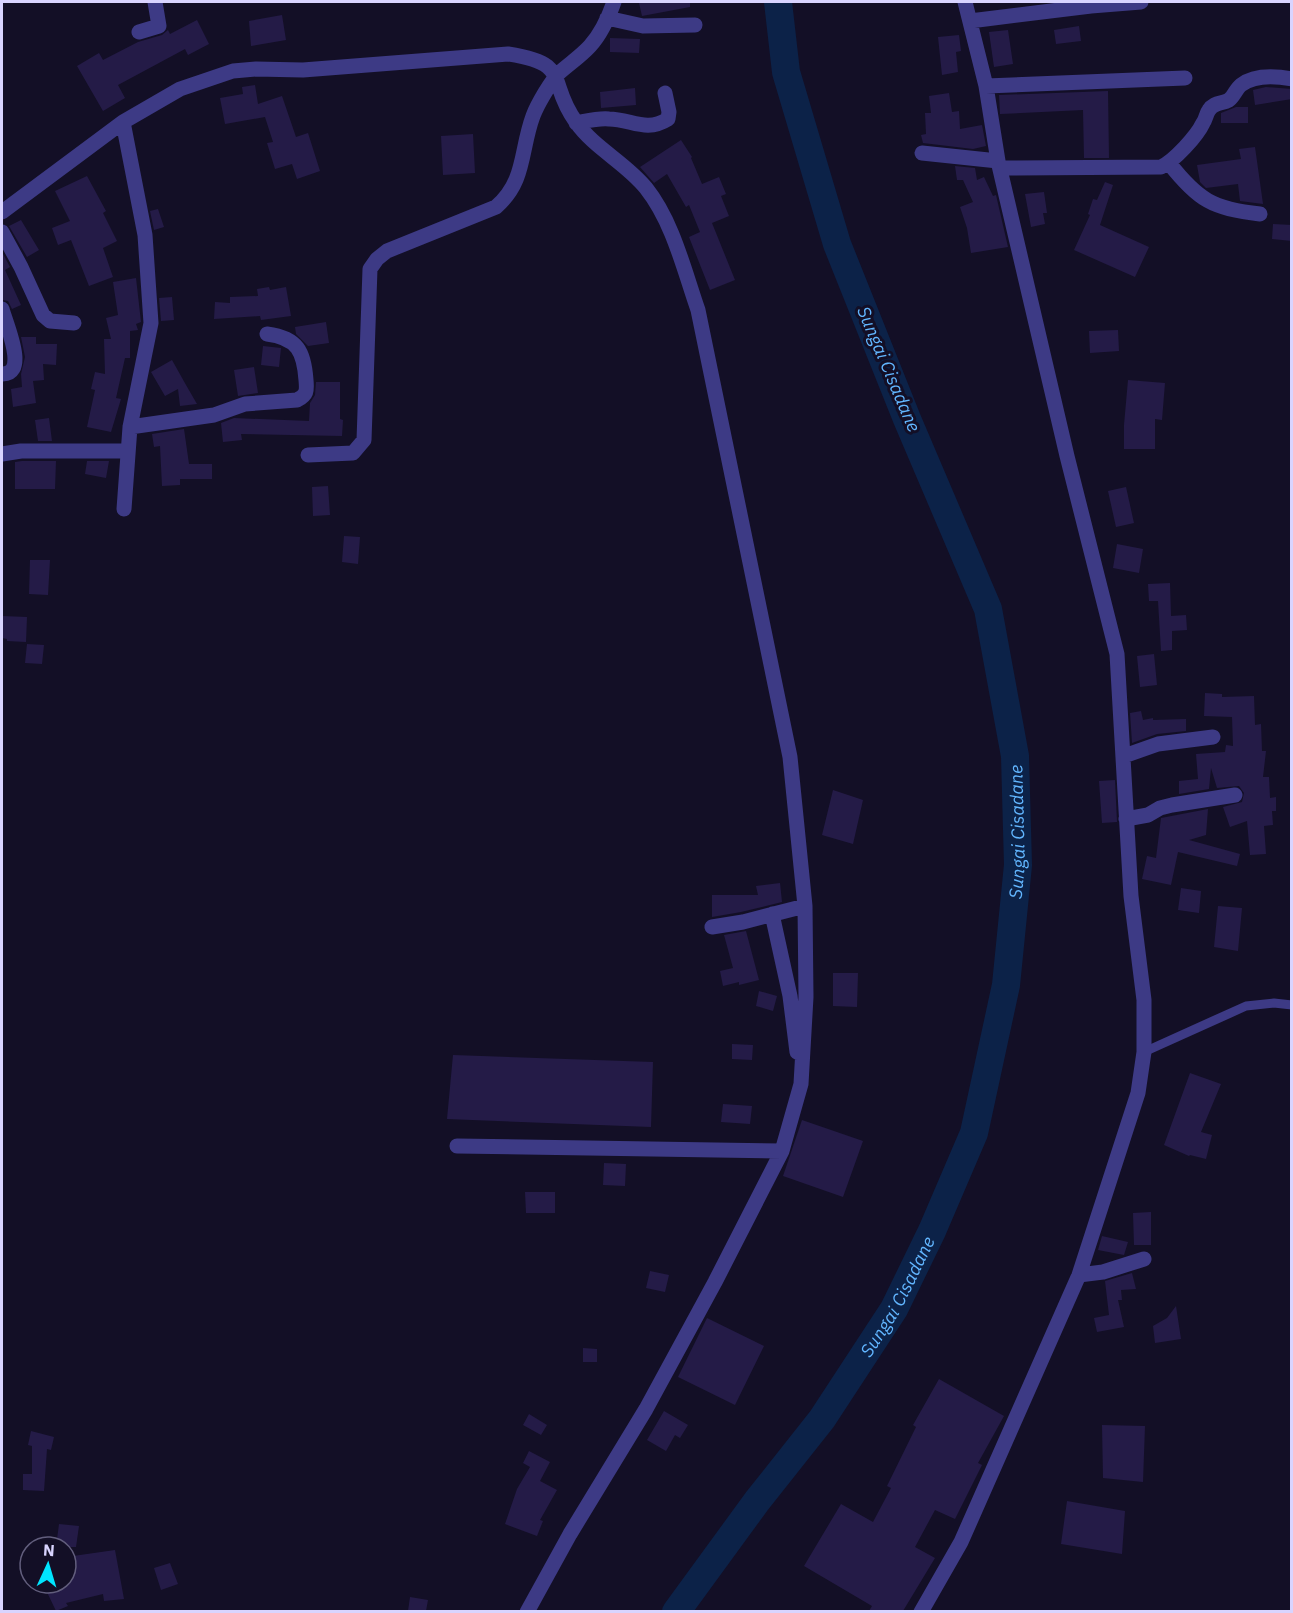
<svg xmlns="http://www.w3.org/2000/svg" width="1293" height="1613" viewBox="0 0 1293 1613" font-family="'IBM Plex Sans',sans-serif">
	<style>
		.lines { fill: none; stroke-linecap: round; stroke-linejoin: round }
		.river { stroke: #0c2248; stroke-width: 28 }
		.building { fill: #241b47 }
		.lane { stroke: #3d3a85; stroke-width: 9 }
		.street { stroke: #3d3a85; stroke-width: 15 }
		.labels { text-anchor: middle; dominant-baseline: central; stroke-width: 6; stroke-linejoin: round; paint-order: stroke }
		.water-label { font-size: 18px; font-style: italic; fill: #62b6ff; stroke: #130f26 }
	</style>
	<rect width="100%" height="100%" fill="#130f26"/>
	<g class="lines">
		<!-- river -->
		<path class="river" id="s1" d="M 676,1612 L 757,1501 L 822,1419 L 894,1309 L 932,1231 L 974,1133 L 1006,985 L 1018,865 L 1015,756 L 988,609 L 907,419 L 837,244 L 786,72 L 778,2"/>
	</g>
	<!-- building -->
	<path class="building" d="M 647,2 L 690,2 L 690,7 L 642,16 L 639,3 Z
		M 282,15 L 286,40 L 251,46 L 249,21 Z
		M 197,20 L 209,44 L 188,55 L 185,49 L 118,85 L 125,98 L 103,111 L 77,66 L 99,53 L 103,60 L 138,42 L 162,35 L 168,30 L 170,34 Z
		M 1079,26 L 1081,41 L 1056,44 L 1054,30 Z
		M 1008,30 L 1013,64 L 994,67 L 989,32 Z
		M 959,35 L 961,51 L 956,52 L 958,72 L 942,75 L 938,37 Z
		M 610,38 L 640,39 L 639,53 L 610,52 Z
		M 255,85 L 258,104 L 282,96 L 296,137 L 308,133 L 320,171 L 297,179 L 292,164 L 275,169 L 267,143 L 273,142 L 265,117 L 225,124 L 220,98 L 243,94 L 242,87 Z
		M 1266,87 L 1292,89 L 1292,99 L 1255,105 L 1253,90 Z
		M 635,88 L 636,105 L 601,108 L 600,92 Z
		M 1108,91 L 1109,158 L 1084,158 L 1083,110 L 1000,114 L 999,95 Z
		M 949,93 L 952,112 L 959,111 L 960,129 L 982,125 L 986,146 L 973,149 L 923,143 L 921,135 L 926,134 L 925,113 L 931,113 L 929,96 Z
		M 1236,107 L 1248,107 L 1248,123 L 1221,123 L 1221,113 Z
		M 473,134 L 475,173 L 443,175 L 441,136 Z
		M 681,140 L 692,157 L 691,158 L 702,184 L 719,177 L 726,194 L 721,196 L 729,216 L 712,223 L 735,280 L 710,290 L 689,237 L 700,232 L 689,205 L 686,207 L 667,174 L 654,183 L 640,167 Z
		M 1255,147 L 1263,204 L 1240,201 L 1238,184 L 1206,188 L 1200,182 L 1197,165 L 1241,159 L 1239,149 Z
		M 955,166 L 975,168 L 977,180 L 984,177 L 993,196 L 996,195 L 1008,247 L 971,253 L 967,228 L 960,207 L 973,202 L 963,180 L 957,180 Z
		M 87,176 L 106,211 L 103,213 L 117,241 L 103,248 L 113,277 L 89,286 L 71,240 L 58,245 L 52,228 L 70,221 L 55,191 Z
		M 1105,182 L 1113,185 L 1100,225 L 1149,247 L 1135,277 L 1074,250 L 1090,215 L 1088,214 L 1093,199 L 1097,200 Z
		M 1044,192 L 1047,213 L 1043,213 L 1045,224 L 1031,227 L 1025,194 Z
		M 158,209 L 164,227 L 154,230 L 150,211 Z
		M 21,220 L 39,250 L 27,257 L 9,226 Z
		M 1273,224 L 1292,225 L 1292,241 L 1272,239 Z
		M 2,252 L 10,267 L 5,270 L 21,305 L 12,309 L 8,301 L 2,300 Z
		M 136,278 L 141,322 L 136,324 L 138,330 L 130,331 L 130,358 L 125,358 L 116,398 L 121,399 L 111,432 L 87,427 L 95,390 L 91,389 L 95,372 L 105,374 L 104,339 L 111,339 L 106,318 L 118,315 L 113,282 Z
		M 269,287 L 270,290 L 286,287 L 291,316 L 261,320 L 260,316 L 214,319 L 215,302 L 230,303 L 230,297 L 258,296 L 257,289 Z
		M 172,297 L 174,320 L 161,321 L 159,298 Z
		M 326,322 L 329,343 L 308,346 L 296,334 L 295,327 Z
		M 1118,330 L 1119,351 L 1090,353 L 1089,331 Z
		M 21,337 L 36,337 L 36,344 L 57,344 L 56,365 L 43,364 L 44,380 L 33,381 L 36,403 L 13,407 L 11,389 L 22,387 L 21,374 L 25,357 Z
		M 263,346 L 281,348 L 279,367 L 261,365 Z
		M 172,360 L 186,385 L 197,404 L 180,406 L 178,389 L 165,396 L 151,372 Z
		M 254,367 L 258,393 L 238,396 L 234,370 Z
		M 1128,380 L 1165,383 L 1162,420 L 1155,419 L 1155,449 L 1124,449 L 1124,425 Z
		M 316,382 L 340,382 L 340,419 L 343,420 L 342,436 L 241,434 L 242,440 L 223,442 L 221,423 L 234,418 L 309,421 L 310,403 L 315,395 Z
		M 49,418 L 52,441 L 38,441 L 35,420 Z
		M 184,429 L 189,464 L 212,464 L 212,479 L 180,479 L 180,485 L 162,486 L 160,446 L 154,447 L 152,434 Z
		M 22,461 L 56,461 L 55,489 L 15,489 L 15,462 Z
		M 87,461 L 109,461 L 106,478 L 85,474 Z
		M 328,486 L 330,515 L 313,516 L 312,487 Z
		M 1126,487 L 1134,523 L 1116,527 L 1108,491 Z
		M 344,536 L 360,537 L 358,564 L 342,562 Z
		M 1117,544 L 1143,549 L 1139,573 L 1113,568 Z
		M 30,560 L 50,560 L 48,595 L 29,594 Z
		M 1170,583 L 1171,616 L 1186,615 L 1187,630 L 1172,631 L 1172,650 L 1161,651 L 1158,601 L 1149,601 L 1148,584 Z
		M 2,616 L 27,617 L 26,642 L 7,641 L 7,639 L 2,638 Z
		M 27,644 L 44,645 L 42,664 L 25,663 Z
		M 1154,654 L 1157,685 L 1140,687 L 1137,656 Z
		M 1205,693 L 1222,694 L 1222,697 L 1254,696 L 1255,725 L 1261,724 L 1262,751 L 1266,751 L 1263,777 L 1269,777 L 1270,798 L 1276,797 L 1276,811 L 1272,811 L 1273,825 L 1264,826 L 1266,854 L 1250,855 L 1247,821 L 1230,827 L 1223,807 L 1242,802 L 1244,793 L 1239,786 L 1217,788 L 1211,768 L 1209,789 L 1179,794 L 1179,781 L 1198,779 L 1196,754 L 1225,752 L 1226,745 L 1233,746 L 1232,717 L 1204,716 Z
		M 1141,711 L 1143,720 L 1153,718 L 1153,720 L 1186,719 L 1186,731 L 1157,734 L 1132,743 L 1130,713 Z
		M 1115,780 L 1117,822 L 1102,823 L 1099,781 Z
		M 833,790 L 863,800 L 853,844 L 822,835 Z
		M 1208,809 L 1206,835 L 1189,840 L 1240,854 L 1237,866 L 1178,852 L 1171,885 L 1142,879 L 1147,856 L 1156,858 L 1161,818 Z
		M 780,883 L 782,902 L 741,912 L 712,917 L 712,895 L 758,895 L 756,886 Z
		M 1181,888 L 1201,891 L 1199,913 L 1178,910 Z
		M 1218,906 L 1242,908 L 1238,951 L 1214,947 Z
		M 746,931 L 759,980 L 739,985 L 739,982 L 723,986 L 720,971 L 733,968 L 724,935 Z
		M 833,973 L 858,973 L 857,1007 L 833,1006 Z
		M 759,991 L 777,996 L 773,1011 L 756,1006 Z
		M 732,1044 L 753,1045 L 752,1060 L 732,1059 Z
		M 453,1055 L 653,1062 L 651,1127 L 447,1119 Z
		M 1190,1073 L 1221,1084 L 1201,1132 L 1212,1135 L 1206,1159 L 1190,1155 L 1189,1156 L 1164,1145 Z
		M 723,1104 L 752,1106 L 750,1124 L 721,1122 Z
		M 802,1120 L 863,1141 L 843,1197 L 783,1176 Z
		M 604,1163 L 626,1164 L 625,1186 L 603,1185 Z
		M 525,1192 L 555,1192 L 555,1213 L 526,1213 Z
		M 1151,1212 L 1151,1245 L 1134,1245 L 1133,1213 Z
		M 1102,1236 L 1128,1242 L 1124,1255 L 1098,1250 Z
		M 650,1271 L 669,1275 L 665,1292 L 646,1288 Z
		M 1132,1273 L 1136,1289 L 1121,1290 L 1122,1300 L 1118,1300 L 1124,1327 L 1097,1332 L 1094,1318 L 1109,1315 L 1105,1281 Z
		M 1176,1306 L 1181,1339 L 1155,1343 L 1153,1326 L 1167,1318 Z
		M 707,1318 L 764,1346 L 735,1405 L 678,1377 Z
		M 583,1348 L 597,1349 L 597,1362 L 583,1362 Z
		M 939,1379 L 1004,1416 L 978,1463 L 982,1465 L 955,1519 L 935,1510 L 915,1547 L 935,1558 L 903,1611 L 869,1611 L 872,1606 L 804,1566 L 841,1504 L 873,1522 L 891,1488 L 887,1486 L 916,1427 L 913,1425 Z
		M 664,1411 L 688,1425 L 680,1438 L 675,1435 L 666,1451 L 647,1440 Z
		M 529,1414 L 547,1425 L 541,1435 L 523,1425 Z
		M 1102,1425 L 1145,1426 L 1143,1482 L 1103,1478 Z
		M 31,1431 L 54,1437 L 51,1450 L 47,1449 L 44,1491 L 23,1490 L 23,1474 L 32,1474 L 32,1446 L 28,1445 Z
		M 529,1451 L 550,1462 L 540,1481 L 557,1490 L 540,1520 L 543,1521 L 537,1536 L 505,1524 L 517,1489 L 530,1467 L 523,1463 Z
		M 1067,1501 L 1125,1511 L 1122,1554 L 1061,1544 Z
		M 59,1524 L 79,1526 L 76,1547 L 56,1547 Z
		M 115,1550 L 124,1599 L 104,1601 L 103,1594 L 66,1603 L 68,1606 L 56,1611 L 45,1588 L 54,1583 L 66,1583 L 66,1557 Z
		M 170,1563 L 178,1584 L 161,1590 L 154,1568 Z
		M 410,1597 L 428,1600 L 426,1611 L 408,1611 Z"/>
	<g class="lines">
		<!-- lane -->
		<path class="lane" d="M 1144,1052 L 1246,1006 L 1274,1003 L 1292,1005"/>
		<!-- street -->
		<path class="street" d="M 607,18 L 643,26 L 695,25
			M 970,21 L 1091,6 L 1141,2
			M 139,32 L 159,26 L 155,2
			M 986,86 L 1185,78
			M 123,122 L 145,235 L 151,323 L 130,427 L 124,509
			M 576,123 C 587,121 598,118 609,119 C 631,119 646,133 668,119 L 669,112 L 665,93
			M 922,153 L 998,161
			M 1169,163 C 1198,200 1213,209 1260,214
			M 1000,168 L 1161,167 C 1174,161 1197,136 1203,123 C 1206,119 1206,114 1209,110 C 1214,102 1222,104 1229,100 C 1234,96 1236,89 1241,85 C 1254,75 1276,76 1292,79
			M 2,212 L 123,122 L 180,89 L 233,71 L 256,69 L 303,70 L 508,54 C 573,64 546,81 576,122 C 594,148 626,163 646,188 C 673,222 684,270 698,310 L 790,757 L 805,906 L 806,997 L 801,1084 L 782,1151 L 715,1282 L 646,1409 L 570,1534 L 527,1612
			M 2,232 L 21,267 L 43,315 L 50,321 L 74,323
			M 2,309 C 6,324 29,375 2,374
			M 130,427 L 214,415 L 245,404 L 297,400 C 307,395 307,391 306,380 C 304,352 298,338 267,334
			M 2,454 L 21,451 L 128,451
			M 308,455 L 353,453 L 364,440 L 370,269 L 377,259 L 387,251 L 496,207 C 526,181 520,151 533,116 C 537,105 551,81 559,73 C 569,64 581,56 590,46 C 601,34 609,16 614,2
			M 1124,756 L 1158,744 L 1213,737
			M 1126,819 L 1148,815 L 1160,808 L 1172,805 L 1235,795
			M 772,914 L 790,996 L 797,1052
			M 712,927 L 743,922 L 805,906
			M 457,1146 L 782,1151
			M 1079,1275 L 1103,1272 L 1144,1259
			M 921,1612 L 961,1542 L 1079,1275 L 1138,1093 L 1144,1052 L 1144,1000 L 1131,896 L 1117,654 L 1067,456 L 998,161 L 986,86 L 965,2"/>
	</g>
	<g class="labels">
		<!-- water labels -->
		<g class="water-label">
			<text transform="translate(889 369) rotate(67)">Sungai Cisadane</text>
			<text stroke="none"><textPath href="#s1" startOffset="872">Sungai Cisadane</textPath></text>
			<text stroke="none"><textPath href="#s1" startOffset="386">Sungai Cisadane</textPath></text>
		</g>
	</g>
	<!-- border -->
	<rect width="1293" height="1613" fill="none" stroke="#d9d4ff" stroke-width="6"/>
	<!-- north arrow -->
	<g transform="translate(48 1565) rotate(4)"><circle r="28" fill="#130f26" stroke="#625e7d" stroke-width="1.5"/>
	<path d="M0-4.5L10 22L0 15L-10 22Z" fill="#00e5ff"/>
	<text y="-9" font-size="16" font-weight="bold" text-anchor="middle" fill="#d9d4ff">N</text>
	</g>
</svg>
